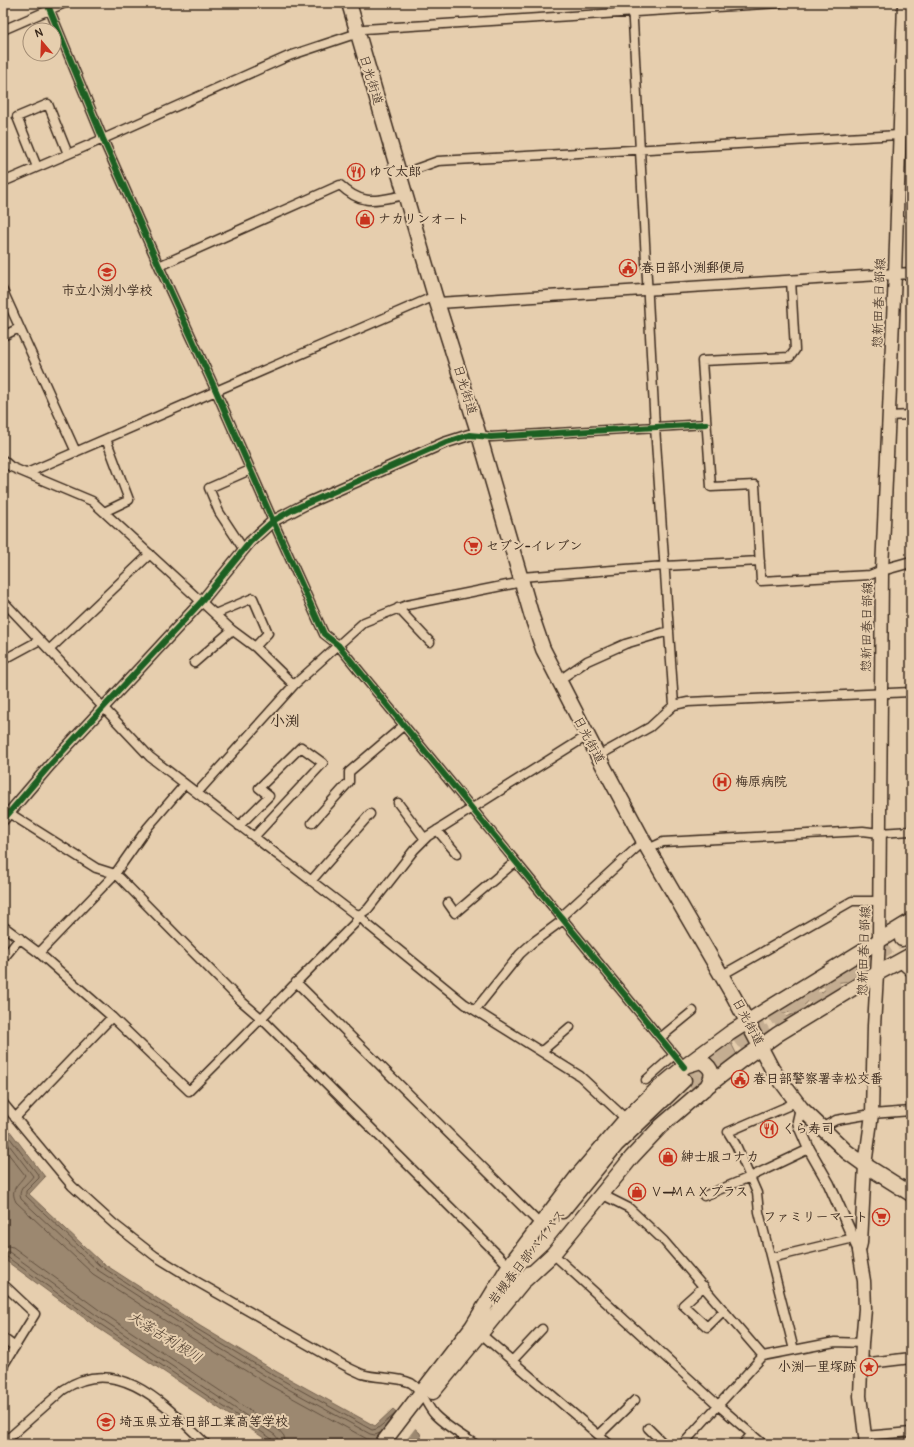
<svg xmlns="http://www.w3.org/2000/svg" width="914" height="1447" viewBox="0 0 914 1447" font-family="Pangolin,'Klee One',sans-serif">
	<style>
		.green { fill: #c7b094; stroke: #816d59 }
		.water { fill: #9c8870; stroke: #75624f }
		.pier { fill: #e6ceae }
		.lines { fill: none; stroke-linecap: round; stroke-linejoin: round }
		.shore { stroke: #62503f; stroke-width: 1 }
		.trunk-tunnel { stroke: #c4ad91; stroke-width: 14; stroke-dasharray: 14 7; stroke-linecap: butt }
		.minor-casing { stroke: #3b2a1e; stroke-width: 11 }
		.tertiary-casing { stroke: #3b2a1e; stroke-width: 13 }
		.secondary-casing { stroke: #3b2a1e; stroke-width: 15 }
		.trunk-casing { stroke: #3b2a1e; stroke-width: 17 }
		.minor { stroke: #e6ceae; stroke-width: 8 }
		.tertiary { stroke: #e6ceae; stroke-width: 10 }
		.secondary { stroke: #e6ceae; stroke-width: 12 }
		.trunk { stroke: #e6ceae; stroke-width: 14 }
		.cycleway-casing { stroke: #e6ceae; stroke-width: 8 }
		.cycleway { stroke: #1b5e20; stroke-width: 6 }
		.labels { text-anchor: middle; dominant-baseline: central; stroke-width: 4; stroke-linejoin: round; paint-order: stroke }
		.street-label { font-size: 13px; fill: #3b2a1e; stroke: #e6ceae }
		.poi-label { font-size: 13px; font-weight: bold; fill: #3b2a1e; stroke: #e6ceae; text-anchor: start }
		.water-label { font-size: 14px; font-style: italic; fill: #4e3d2e; stroke: #e6ceae }
		.quarter-label { font-size: 15px; font-weight: bold; fill: #3b2a1e; stroke: #e6ceae }
	</style>
	<rect width="100%" height="100%" fill="#e6ceae"/>
	<filter id="ink" filterUnits="userSpaceOnUse"><feTurbulence type="fractalNoise" baseFrequency=".025" numOctaves="2"/><feDisplacementMap in="SourceGraphic" scale="8" xChannelSelector="R" yChannelSelector="G"/><feConvolveMatrix kernelMatrix="1 2 1 2 8 2 1 2 1" color-interpolation-filters="sRGB"/></filter>
	<g filter="url(#ink)">
		<!-- green -->
		<path class="green" d="M 857,961 C 856,991 838,977 821,987 C 813,992 810,1002 802,1007 C 793,1012 782,1014 772,1017 L 769,1012 Z
			M 847,985 L 778,1027 L 776,1023 L 777,1020 L 796,1013 L 809,1005 L 821,993 L 827,988 Z
			M 730,1041 L 738,1057 L 718,1072 L 715,1062 L 709,1056 Z
			M 699,1065 L 708,1076 L 696,1091 L 683,1074 Z"/>
		<!-- water -->
		<path class="water" d="M 3,1122 L 45,1177 L 29,1194 L 101,1262 L 200,1326 L 277,1372 L 375,1426 L 393,1409 L 420,1433 L 423,1444 L 273,1444 L 98,1328 L 5,1260 L 3,1258 Z"/>
		<!-- pier -->
		<path class="pier" d="M 398,1411 L 416,1427 L 403,1444 L 372,1444 Z"/>
		<g class="lines">
			<!-- shore -->
			<path class="shore" d="M 3,1129 L 39,1176 L 39,1178 L 26,1191 L 26,1196 L 99,1265 L 197,1329 L 275,1376 L 372,1430 L 377,1429 L 394,1415
				M 3,1137 L 33,1176 C 28,1184 17,1188 21,1199 L 96,1269 L 195,1333 L 272,1380 L 370,1434 L 375,1435 L 380,1433
				M 3,1147 L 25,1175 C 19,1185 9,1188 16,1202 L 93,1274 L 192,1338 L 269,1385 L 367,1439 L 375,1441
				M 3,1245 L 13,1247 L 106,1315 L 279,1430 L 284,1436 L 285,1444
				M 3,1251 L 9,1252 L 103,1320 L 275,1435 L 278,1439 L 279,1444
				M 3,1256 L 7,1257 L 100,1324 L 272,1439 L 274,1444"/>
			<!-- trunk-tunnel -->
			<path class="trunk-tunnel" d="M 684,1080 L 750,1030 L 902,939
				M 691,1088 L 759,1037 L 887,959"/>
			<defs>
				<path id="minor" d="M 47,3 L 103,139 L 159,266 L 216,391 L 273,521 L 324,634 L 338,645 L 684,1067
					M 632,3 L 655,427 L 674,705
					M 3,30 L 65,3
					M 37,167 L 17,117 L 48,104 L 68,154
					M 399,175 L 438,161 L 899,135
					M 3,182 L 103,139 L 289,56 L 358,33 L 364,29 L 779,3
					M 159,266 L 340,185 C 363,207 377,200 405,195
					M 791,280 L 795,350 L 790,357 L 702,361 L 711,487 L 755,485 L 761,581 L 870,575 L 882,570
					M 3,291 L 76,452
					M 3,336 L 19,328
					M 888,416 L 911,415
					M 479,435 L 491,437 L 706,424
					M 3,460 L 11,467 L 92,501 L 232,630 L 255,647 L 294,685
					M 27,473 L 435,296
					M 104,512 L 129,500 L 106,439
					M 244,550 L 219,512 L 209,488 L 250,470
					M 521,577 L 665,566 L 760,561
					M 3,601 L 150,757 L 352,912 L 359,915 L 367,924 L 465,1004 L 580,1076 L 626,1119
					M 398,608 L 430,642
					M 215,614 L 253,598 L 268,633 L 255,647
					M 49,650 L 150,554
					M 3,660 L 40,640
					M 194,663 L 232,630
					M 558,681 L 587,661 L 625,644 L 669,631
					M 598,756 L 650,727 L 674,705 L 688,702 L 911,692
					M 197,793 L 294,685 L 364,622 L 407,605 L 522,582
					M 398,803 L 425,839
					M 9,813 L 96,868 L 115,874 L 120,878 L 240,1000 L 262,1019 L 509,1266
					M 312,823 L 349,782 L 349,772 L 403,726
					M 239,826 L 269,796 L 259,788 L 301,747 L 323,763 L 254,837
					M 437,830 L 457,854
					M 648,849 L 663,842 L 863,831 L 879,833 L 911,831
					M 311,881 L 370,814
					M 448,903 L 455,913 L 515,862
					M 561,917 L 644,841
					M 3,926 L 39,953 L 112,1017 L 189,1091 C 245,1036 299,979 355,923 L 359,915 L 368,909 L 414,850 L 428,836 L 587,736
					M 39,953 L 115,874 L 148,827 L 185,784
					M 3,959 L 20,938
					M 899,962 L 909,971 L 911,971
					M 722,975 L 852,901 L 879,901
					M 296,982 L 540,1224
					M 475,1010 L 520,954 L 532,943 L 563,920
					M 660,1038 L 693,1011
					M 542,1051 L 570,1027
					M 646,1080 L 674,1055
					M 3,1103 L 72,1186 L 114,1224 L 155,1256 L 194,1280 L 340,1363 C 347,1367 355,1371 362,1374 C 378,1379 396,1376 411,1383 C 423,1390 426,1406 435,1415 C 446,1426 461,1435 475,1444
					M 15,1118 L 112,1017
					M 821,1128 L 836,1120 L 872,1114 L 911,1111
					M 601,1194 L 629,1208 L 664,1241 L 763,1356
					M 704,1196 L 750,1177 L 809,1149
					M 553,1254 L 719,1406 L 763,1444
					M 771,1258 L 854,1238
					M 3,1284 L 35,1314 L 3,1366
					M 704,1286 L 683,1305 L 707,1327 L 724,1310
					M 481,1334 L 609,1444
					M 3,1338 L 15,1347
					M 794,1350 L 759,1212 L 757,1193 L 736,1145 L 728,1132 L 788,1106 L 795,1100
					M 512,1361 L 542,1329
					M 648,1428 L 664,1444
					M 599,1435 L 635,1400
					M 864,1436 L 911,1432
					M 3,1443 L 63,1390 C 119,1352 168,1408 206,1444
					M 683,1444 L 763,1356 L 835,1342 L 862,1343
					M 743,1444 L 752,1434"/>
				<path id="tertiary" d="M 438,303 L 911,273
					M 882,570 L 911,562
					M 3,820 L 50,765 L 202,601 L 250,542 L 273,521 L 310,502 L 444,443 L 469,435 L 479,435
					M 801,1108 L 798,1121 L 799,1126 L 809,1149 L 829,1184 L 859,1251
					M 861,1364 L 911,1358"/>
				<path id="secondary" d="M 866,1444 L 860,1396 L 862,1343 L 865,1309 L 864,1281 L 859,1251 L 861,1243 L 865,1165 L 872,1114 L 874,1026 L 879,940 L 882,570 L 895,274 L 904,3"/>
				<path id="trunk" d="M 349,3 L 435,296 L 479,435 L 532,617 L 543,649 L 598,756 L 648,849 L 734,997 L 772,1069 L 801,1108 L 847,1152 L 865,1165 L 911,1194
					M 902,939 L 911,933
					M 688,1065 L 701,1061 C 714,1069 714,1075 706,1088
					M 562,1211 L 616,1145 L 684,1080
					M 525,1280 L 553,1254 L 632,1157 L 661,1126 L 705,1088 L 743,1059 L 778,1034 L 878,973 L 911,955
					M 472,1327 L 509,1266 L 579,1174 L 626,1119 L 654,1092 L 684,1067 L 730,1033 L 766,1010 L 911,921
					M 433,1392 L 530,1273
					M 382,1444 L 478,1319"/>
			</defs>
			<!-- minor casing -->
			<use href="#minor" class="minor-casing"/>
			<!-- tertiary casing -->
			<use href="#tertiary" class="tertiary-casing"/>
			<!-- secondary casing -->
			<use href="#secondary" class="secondary-casing"/>
			<!-- trunk casing -->
			<use href="#trunk" class="trunk-casing"/>
			<!-- minor -->
			<use href="#minor" class="minor"/>
			<!-- tertiary -->
			<use href="#tertiary" class="tertiary"/>
			<!-- secondary -->
			<use href="#secondary" class="secondary"/>
			<!-- trunk -->
			<use href="#trunk" class="trunk"/>
			<defs>
				<path id="cycleway" d="M 47,3 L 103,139 L 159,266 L 216,391 L 273,521 L 324,634 L 338,645 L 684,1067
					M 3,820 L 50,765 L 202,601 L 250,542 L 273,521 L 292,510 L 444,443 L 469,435 L 491,437 L 706,424"/>
			</defs>
			<!-- cycleway casing -->
			<use href="#cycleway" class="cycleway-casing"/>
			<!-- cycleway -->
			<use href="#cycleway" class="cycleway"/>
		</g>
	</g>
	<!-- icons -->
	<defs>
		<symbol id="restaurant-ring" viewBox="-11 -11 22 22"><circle r="9.5" fill="#e6ceae" stroke="#c8321e" stroke-width="1.5"/><path d="M-5-6h1v4h1v-4h1v4h1v-4h1v5L-1.5 .5V6h-2V.5L-5-1ZM5-6V6H3V1.5H1.5Q1.5-4 5-6Z" fill="#c8321e"/></symbol>
		<symbol id="shop-ring" viewBox="-11 -11 22 22"><circle r="9.5" fill="#e6ceae" stroke="#c8321e" stroke-width="1.5"/><path d="M-5-2.5h2.3a2.7 3.5 0 0 1 5.4 0H5L5.5 6h-11ZM-1.5-2.5h3a1.5 2.3 0 0 0-3 0Z" fill="#c8321e"/></symbol>
		<symbol id="civic-ring" viewBox="-11 -11 22 22"><circle r="9.5" fill="#e6ceae" stroke="#c8321e" stroke-width="1.5"/><path d="M-.6-6.5H3V-4.5H.6V-3L4-1V1h2V6H-6V1h2V-1L-.6-3ZM-1.2 2.5V6h2.4V2.5Z" fill="#c8321e"/></symbol>
		<symbol id="school-ring" viewBox="-11 -11 22 22"><circle r="9.5" fill="#e6ceae" stroke="#c8321e" stroke-width="1.5"/><path d="M0-5L7-2L0 1L-7-2ZM-4 1L0 2.5L4 1V4Q0 6-4 4Z" fill="#c8321e"/></symbol>
		<symbol id="supermarket-ring" viewBox="-11 -11 22 22"><circle r="9.5" fill="#e6ceae" stroke="#c8321e" stroke-width="1.5"/><path d="M-6-5.5h2.5l.6 2H6L4.5 2H-2.5L-4.4-4H-6ZM-1.5 3.2a1.3 1.3 0 1 0 .1 0ZM3 3.2a1.3 1.3 0 1 0 .1 0Z" fill="#c8321e"/></symbol>
		<symbol id="hospital-ring" viewBox="-11 -11 22 22"><circle r="9.5" fill="#e6ceae" stroke="#c8321e" stroke-width="1.5"/><path d="M-5-5h3v3.5h4V-5h3V5h-3V1.5h-4V5h-3Z" fill="#c8321e"/></symbol>
		<symbol id="sight-ring" viewBox="-11 -11 22 22"><circle r="9.5" fill="#e6ceae" stroke="#c8321e" stroke-width="1.5"/><path d="M0-6L1.8-2.2L6-1.7L2.9 1.2L3.7 5.4L0 3.3L-3.7 5.4L-2.9 1.2L-6-1.7L-1.8-2.2Z" fill="#c8321e"/></symbol>
	</defs>
	<g fill-rule="evenodd">
		<use href="#restaurant-ring" x="346" y="162" width="20" height="20"/>
		<use href="#shop-ring" x="355" y="209" width="20" height="20"/>
		<use href="#civic-ring" x="618" y="258" width="20" height="20"/>
		<use href="#school-ring" x="97" y="262" width="20" height="20"/>
		<use href="#supermarket-ring" x="463" y="536" width="20" height="20"/>
		<use href="#hospital-ring" x="712" y="772" width="20" height="20"/>
		<use href="#civic-ring" x="730" y="1069" width="20" height="20"/>
		<use href="#restaurant-ring" x="759" y="1119" width="20" height="20"/>
		<use href="#shop-ring" x="658" y="1147" width="20" height="20"/>
		<use href="#shop-ring" x="627" y="1182" width="20" height="20"/>
		<use href="#supermarket-ring" x="871" y="1207" width="20" height="20"/>
		<use href="#sight-ring" x="859" y="1357" width="20" height="20"/>
		<use href="#school-ring" x="96" y="1412" width="20" height="20"/>
	</g>
	<g class="labels">
		<!-- street labels -->
		<g class="street-label">
			<text transform="translate(371 80) rotate(73)">日光街道</text>
			<text transform="translate(879 303) rotate(-88)">惣新田春日部線</text>
			<text transform="translate(465 390) rotate(73)">日光街道</text>
			<text transform="translate(867 627) rotate(-89)">惣新田春日部線</text>
			<text transform="translate(589 740) rotate(62)">日光街道</text>
			<text transform="translate(864 951) rotate(-88)">惣新田春日部線</text>
			<text transform="translate(748 1022) rotate(62)">日光街道</text>
			<text transform="translate(527 1257) rotate(-52)">岩槻春日部バイパス</text>
		</g>
		<!-- poi labels -->
		<g class="poi-label">
			<text x="369" y="172">ゆで太郎</text>
			<text x="378" y="219">ナカリンオート</text>
			<text x="641" y="268">春日部小渕郵便局</text>
			<text x="107" y="291" text-anchor="middle">市立小渕小学校</text>
			<text x="486" y="546">セブン-イレブン</text>
			<text x="735" y="782">梅原病院</text>
			<text x="753" y="1079">春日部警察署幸松交番</text>
			<text x="782" y="1129">くら寿司</text>
			<text x="681" y="1157">紳士服コナカ</text>
			<text x="650" y="1192">Ｖ―ＭＡＸプラス</text>
			<text x="868" y="1217" text-anchor="end">ファミリーマート</text>
			<text x="856" y="1367" text-anchor="end">小渕一里塚跡</text>
			<text x="119" y="1422">埼玉県立春日部工業高等学校</text>
		</g>
		<!-- water labels -->
		<g class="water-label">
			<text transform="translate(165 1337) rotate(32)">大落古利根川</text>
		</g>
		<!-- quarter labels -->
		<g class="quarter-label">
			<text x="285" y="721">小渕</text>
		</g>
	</g>
	<!-- margin -->
	<rect width="914" height="1447" fill="none" stroke="#e6ceae" stroke-width="16"/>
	<rect x="8" y="8" width="898" height="1431" fill="none" stroke="#3b2a1e" stroke-width="1.5" filter="url(#ink)"/>
	<!-- north arrow -->
	<g transform="translate(42 42) rotate(341)"><circle r="19" fill="#e6ceae" stroke="#a28c74"/>
	<path d="M0-3L7 15L0 10L-7 15Z" fill="#c8321e"/>
	<text y="-6" font-size="11" font-weight="bold" text-anchor="middle" fill="#3b2a1e">N</text>
	</g>
</svg>
